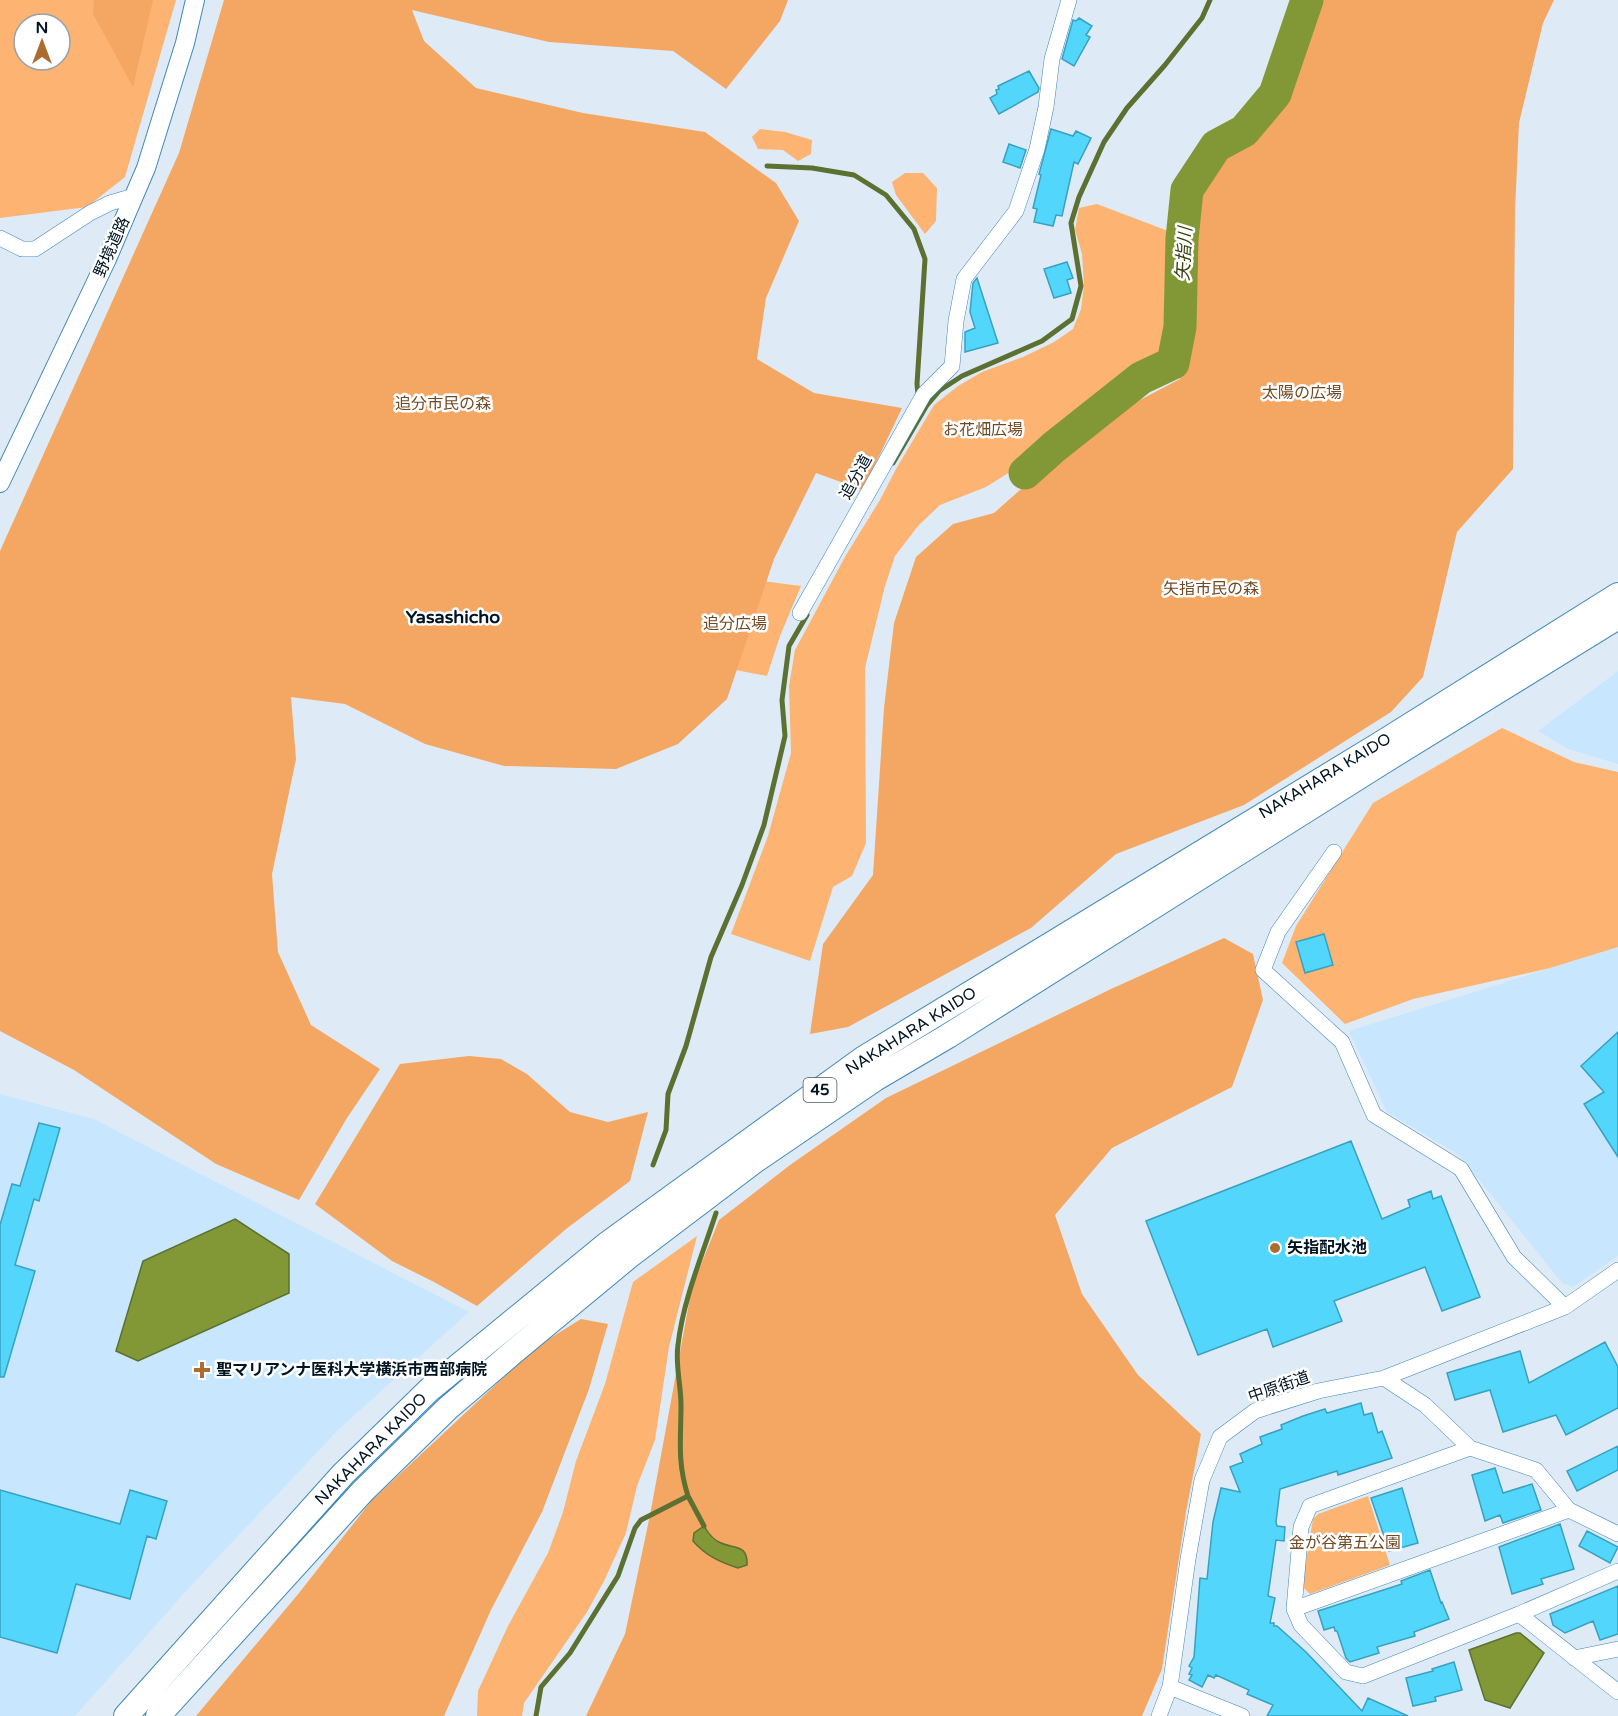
<svg xmlns="http://www.w3.org/2000/svg" width="1618" height="1716" viewBox="0 0 1618 1716" font-family="'Varela Round','Noto Sans JP',sans-serif">
	<style>
		.built { fill: #c8e7fe }
		.green { fill: #fdb372; fill-rule: evenodd }
		.forest { fill: #f4a763 }
		.water { fill: #829837; stroke: #5b7031; stroke-width: 1.5 }
		.lines { fill: none; stroke-linecap: round; stroke-linejoin: round }
		.stream { stroke: #5b7031; stroke-width: 5 }
		.river { stroke: #829837; stroke-width: 33 }
		.building { fill: #53d6fc; stroke: #38a1bf; stroke-width: 1.5 }
		.minor-casing { stroke: #3f88b9; stroke-width: 16 }
		.tertiary-casing { stroke: #3f88b9; stroke-width: 20 }
		.primary-casing { stroke: #3f88b9; stroke-width: 26 }
		.minor { stroke: #fff; stroke-width: 15 }
		.tertiary { stroke: #fff; stroke-width: 18 }
		.primary { stroke: #fff; stroke-width: 24 }
		.poi-dot { fill: #ab6c32; stroke: #fff; stroke-width: 2 }
		.labels { text-anchor: middle; dominant-baseline: central; stroke-width: 5; stroke-linejoin: round; paint-order: stroke }
		.shield { fill: #fff; stroke: #4c5a64; stroke-width: 1.5 }
		.shield-label { font-size: 15px; font-weight: bold; fill: #001422 }
		.street-label { font-size: 16px; fill: #001422; stroke: #fff }
		.park-label { font-size: 16px; fill: #714925; stroke: #fff }
		.poi-label { font-size: 16px; font-weight: bold; fill: #001422; stroke: #fff; text-anchor: start }
		.water-label { font-size: 18px; font-style: italic; fill: #36410e; stroke: #fff }
		.neighbourhood-label { font-size: 18px; font-weight: bold; fill: #001422; stroke: #fff }
	</style>
	<rect width="100%" height="100%" fill="#deebf6"/>
	<!-- built -->
	<path class="built" d="M 1618,671 L 1618,764 L 1568,749 L 1538,731 Z
		M 1618,947 L 1618,1256 L 1573,1287 L 1562,1283 L 1459,1155 L 1387,1112 L 1347,1027 L 1349,1031 Z
		M 0,1094 L 94,1119 L 469,1312 L 339,1429 L 187,1590 L 75,1716 L 0,1716 Z"/>
	<!-- green -->
	<path class="green" d="M 0,0 L 176,0 L 125,177 L 87,207 L 0,218 ZM 24,24 L 60,24 L 60,60 L 24,60 Z
		M 760,129 L 785,132 L 812,140 L 811,154 L 798,161 L 783,150 L 758,149 L 752,137 Z
		M 905,173 L 923,173 L 937,188 L 936,221 L 925,234 L 896,195 L 892,182 Z
		M 1097,204 L 1176,234 L 1179,277 L 1169,337 L 1156,361 L 1119,386 L 1013,470 L 986,487 L 940,505 L 918,526 L 895,556 L 885,586 L 865,668 L 866,843 L 852,876 L 833,887 L 810,961 L 731,934 L 768,836 L 791,753 L 789,686 L 795,650 L 846,555 L 880,500 L 896,469 L 934,405 L 958,386 L 982,372 L 1023,357 L 1054,342 L 1073,329 L 1081,309 L 1084,285 L 1082,254 L 1075,230 L 1079,208 Z
		M 731,577 L 801,586 L 780,636 L 767,676 L 705,664 Z
		M 1502,728 L 1574,762 L 1618,772 L 1618,947 L 1550,968 L 1413,999 L 1345,1024 L 1282,963 L 1296,926 L 1373,803 Z
		M 697,1236 L 669,1347 L 655,1440 L 637,1486 L 626,1533 L 604,1581 L 587,1612 L 524,1703 L 522,1716 L 477,1716 L 478,1691 L 508,1626 L 548,1553 L 563,1512 L 576,1461 L 605,1384 L 633,1282 Z
		M 1368,1496 L 1390,1565 L 1310,1594 L 1302,1586 L 1313,1519 L 1318,1514 Z"/>
	<!-- forest -->
	<path class="forest" d="M 94,0 L 153,0 L 133,87 L 93,14 Z
		M 224,0 L 788,0 L 780,21 L 726,89 L 673,51 L 549,42 L 412,10 L 424,41 L 476,88 L 583,113 L 705,132 L 776,183 L 799,221 L 766,298 L 757,359 L 814,393 L 902,408 L 863,490 L 816,473 L 774,559 L 727,699 L 678,744 L 616,769 L 504,766 L 425,744 L 345,704 L 291,697 L 296,759 L 272,874 L 278,952 L 311,1025 L 380,1069 L 347,1118 L 299,1200 L 216,1164 L 74,1070 L 0,1031 L 0,551 L 179,153 Z
		M 1317,0 L 1554,0 L 1543,23 L 1519,123 L 1515,211 L 1513,469 L 1457,532 L 1423,677 L 1391,712 L 1244,805 L 1116,854 L 1031,928 L 848,1027 L 810,1034 L 823,944 L 873,875 L 884,708 L 894,623 L 916,557 L 953,524 L 994,513 L 1096,423 L 1180,379 L 1197,260 L 1187,190 L 1217,159 L 1282,108 Z
		M 1224,938 L 1253,954 L 1263,1000 L 1232,1087 L 1112,1148 L 1055,1215 L 1082,1294 L 1138,1375 L 1201,1434 L 1186,1512 L 1162,1669 L 1142,1716 L 586,1716 L 625,1634 L 650,1515 L 692,1287 L 719,1220 L 790,1165 L 886,1098 L 1111,989 Z
		M 469,1056 L 501,1059 L 527,1074 L 570,1112 L 608,1122 L 648,1112 L 630,1181 L 566,1229 L 477,1306 L 434,1282 L 392,1261 L 315,1204 L 400,1064 Z
		M 581,1319 L 608,1324 L 589,1389 L 542,1512 L 491,1610 L 444,1716 L 196,1716 L 299,1593 L 372,1500 L 536,1347 Z"/>
	<!-- water -->
	<path class="water" d="M 235,1219 L 289,1254 L 289,1293 L 138,1361 L 116,1351 L 143,1261 Z
		M 704,1526 C 708,1533 713,1540 721,1543 C 734,1549 748,1544 747,1565 L 738,1568 C 720,1562 706,1556 693,1541 L 694,1533 Z
		M 1516,1633 L 1520,1633 L 1544,1653 L 1510,1708 L 1485,1700 L 1469,1650 Z"/>
	<g class="lines">
		<!-- stream -->
		<path class="stream" d="M 767,166 L 812,168 L 854,175 L 886,195 L 914,229 L 925,259 L 917,384 L 918,395
			M 893,463 L 927,405 L 939,391 L 962,376 L 1042,341 L 1072,319 L 1081,286 L 1071,223 L 1079,197 L 1104,142 L 1127,108 L 1165,65 L 1202,18 L 1210,0
			M 653,1165 L 666,1130 L 668,1094 L 686,1046 L 711,957 L 742,885 L 764,825 L 785,736 L 782,700 L 789,646 L 807,615
			M 688,1496 L 704,1526
			M 536,1716 L 541,1687 L 570,1653 L 618,1576 L 635,1528 L 641,1520 L 688,1496 C 677,1462 681,1439 681,1405 C 681,1385 675,1364 678,1345 C 683,1300 702,1256 716,1213"/>
		<!-- river -->
		<path class="river" d="M 1025,473 L 1054,447 L 1141,378 L 1173,363 L 1180,327 L 1182,239 L 1187,190 L 1216,146 L 1244,131 L 1275,94 L 1307,0"/>
	</g>
	<!-- building -->
	<path class="building" d="M 1079,18 L 1092,26 L 1086,35 L 1090,37 L 1074,66 L 1062,59 L 1073,20 L 1076,21 Z
		M 1029,71 L 1039,88 L 1038,92 L 999,114 L 990,98 L 997,94 L 996,90 L 999,89 L 998,86 Z
		M 1051,129 L 1073,136 L 1076,131 L 1091,138 L 1078,164 L 1074,162 L 1062,216 L 1056,215 L 1053,226 L 1034,222 L 1037,209 L 1033,208 L 1041,175 L 1039,174 Z
		M 1009,144 L 1026,150 L 1020,168 L 1003,162 Z
		M 1067,262 L 1073,278 L 1067,280 L 1071,293 L 1054,298 L 1044,269 Z
		M 977,278 L 998,343 L 965,352 L 965,332 L 975,328 L 970,312 L 973,283 Z
		M 1324,934 L 1333,965 L 1305,973 L 1296,942 Z
		M 1618,1032 L 1618,1157 L 1584,1104 L 1604,1092 L 1581,1066 Z
		M 39,1123 L 60,1128 L 39,1201 L 34,1199 L 15,1265 L 35,1271 L 4,1377 L 0,1377 L 0,1225 L 12,1184 L 20,1186 Z
		M 1351,1141 L 1382,1219 L 1410,1207 L 1408,1200 L 1431,1191 L 1433,1199 L 1441,1196 L 1480,1297 L 1442,1311 L 1425,1267 L 1334,1301 L 1342,1321 L 1273,1347 L 1267,1329 L 1198,1355 L 1146,1221 Z
		M 1605,1342 L 1618,1367 L 1618,1408 L 1566,1435 L 1556,1415 L 1503,1432 L 1490,1390 L 1455,1400 L 1447,1373 L 1520,1351 L 1529,1383 Z
		M 1361,1403 L 1364,1415 L 1372,1413 L 1378,1433 L 1382,1431 L 1392,1458 L 1338,1475 L 1337,1471 L 1280,1489 L 1276,1522 L 1277,1526 L 1285,1527 L 1284,1541 L 1276,1540 L 1268,1596 L 1275,1598 L 1270,1623 L 1274,1623 L 1274,1626 L 1277,1626 L 1306,1652 L 1362,1711 L 1368,1698 L 1408,1716 L 1267,1716 L 1273,1705 L 1247,1694 L 1249,1690 L 1216,1675 L 1214,1678 L 1208,1675 L 1202,1687 L 1189,1680 L 1192,1675 L 1189,1674 L 1192,1668 L 1189,1666 L 1194,1657 L 1200,1578 L 1207,1579 L 1213,1522 L 1221,1488 L 1240,1492 L 1230,1467 L 1243,1462 L 1240,1454 L 1262,1444 L 1260,1437 L 1282,1429 L 1281,1425 L 1303,1416 L 1325,1409 L 1327,1413 Z
		M 1618,1446 L 1618,1470 L 1577,1491 L 1567,1471 Z
		M 1495,1468 L 1503,1493 L 1532,1484 L 1541,1510 L 1503,1523 L 1500,1515 L 1485,1521 L 1472,1475 Z
		M 1402,1488 L 1418,1543 L 1389,1551 L 1371,1498 Z
		M 0,1490 L 120,1524 L 130,1490 L 167,1501 L 156,1539 L 147,1536 L 130,1599 L 76,1584 L 57,1653 L 0,1637 Z
		M 1560,1524 L 1574,1569 L 1541,1579 L 1543,1584 L 1512,1594 L 1499,1547 Z
		M 1587,1531 L 1618,1547 L 1610,1563 L 1579,1546 Z
		M 1430,1570 L 1441,1603 L 1442,1602 L 1449,1619 L 1414,1632 L 1415,1636 L 1377,1647 L 1379,1653 L 1350,1662 L 1346,1658 L 1337,1631 L 1335,1631 L 1334,1627 L 1324,1630 L 1318,1611 L 1402,1584 L 1401,1581 Z
		M 1618,1586 L 1618,1634 L 1600,1640 L 1593,1621 L 1565,1633 L 1553,1625 L 1550,1614 Z
		M 1454,1662 L 1462,1690 L 1435,1697 L 1436,1701 L 1413,1706 L 1406,1678 L 1433,1671 L 1432,1669 Z"/>
	<g class="lines">
		<defs>
			<path id="minor" d="M 0,238 L 22,249 L 35,249 L 90,213 L 110,203 L 134,196
				M 800,613 L 924,394 L 952,366 L 956,321 L 964,279 L 1016,211 L 1037,149 L 1046,107 L 1052,59 L 1069,0
				M 1334,852 L 1278,932 L 1263,970 L 1342,1042 L 1374,1115 L 1461,1169 L 1514,1257 L 1565,1307
				M 1384,1378 L 1425,1405 L 1470,1448 L 1536,1470 L 1569,1510 L 1618,1534
				M 1470,1448 L 1310,1506 L 1301,1527 L 1294,1609 L 1301,1625 L 1346,1672 L 1363,1676 L 1519,1614 L 1618,1692
				M 1294,1609 L 1569,1510
				M 1519,1614 L 1618,1571
				M 1574,1658 L 1618,1649
				M 1170,1687 L 1242,1716
				M 1159,1716 L 1170,1687 L 1188,1559 L 1202,1480 L 1220,1437 L 1255,1411 L 1318,1391 L 1384,1378 L 1565,1307 L 1618,1270"/>
			<path id="tertiary" d="M 0,483 L 107,259 L 146,168 L 185,43 L 195,0"/>
			<path id="primary" d="M 126,1716 L 343,1474 L 429,1390 L 607,1244 L 864,1058 L 1380,744 L 1618,595
				M 158,1716 L 363,1491 L 448,1408 L 511,1354 L 628,1257 L 756,1160 L 875,1079 L 948,1036 L 1381,763 L 1618,617"/>
		</defs>
		<!-- minor casing -->
		<use href="#minor" class="minor-casing"/>
		<!-- tertiary casing -->
		<use href="#tertiary" class="tertiary-casing"/>
		<!-- primary casing -->
		<use href="#primary" class="primary-casing"/>
		<!-- minor -->
		<use href="#minor" class="minor"/>
		<!-- tertiary -->
		<use href="#tertiary" class="tertiary"/>
		<!-- primary -->
		<use href="#primary" class="primary"/>
	</g>
	<!-- markers -->
	<g class="poi-dot">
		<circle cx="1275" cy="1248" r="6"/>
		<path d="M199 1361h6v6h6v6h-6v6h-6v-6h-6v-6h6z"/>
	</g>
	<g class="labels">
		<!-- shield labels -->
		<rect class="shield" x="803.5" y="1078" width="33" height="24" rx="4.5"/>
		<g class="shield-label">
			<text x="820" y="1090">45</text>
		</g>
		<!-- street labels -->
		<g class="street-label">
			<text transform="translate(112 247) rotate(-66)">野境道路</text>
			<text transform="translate(856 477) rotate(-61)">追分道</text>
			<text transform="translate(1325 776) rotate(-31)">NAKAHARA KAIDO</text>
			<text transform="translate(911 1031) rotate(-32)">NAKAHARA KAIDO</text>
			<text transform="translate(1279 1387) rotate(-19)">中原街道</text>
			<text transform="translate(371 1449) rotate(-45)">NAKAHARA KAIDO</text>
		</g>
		<!-- park labels -->
		<g class="park-label">
			<text x="1302" y="393">太陽の広場</text>
			<text x="443" y="404">追分市民の森</text>
			<text x="983" y="430">お花畑広場</text>
			<text x="1211" y="589">矢指市民の森</text>
			<text x="735" y="624">追分広場</text>
			<text x="1345" y="1543">金が谷第五公園</text>
		</g>
		<!-- poi labels -->
		<g class="poi-label">
			<text x="1287" y="1248">矢指配水池</text>
			<text x="216" y="1370">聖マリアンナ医科大学横浜市西部病院</text>
		</g>
		<!-- water labels -->
		<g class="water-label">
			<text transform="translate(1184 254) rotate(-87)">矢指川</text>
		</g>
		<!-- neighbourhood labels -->
		<g class="neighbourhood-label">
			<text x="453" y="617">Yasashicho</text>
		</g>
	</g>
	<!-- north arrow -->
	<g transform="translate(42 42)"><circle r="28" fill="#ffffff" stroke="#99a1a7" stroke-width="1.5"/>
	<path d="M0-4.5L10 22L0 15L-10 22Z" fill="#ab6c32"/>
	<text y="-9" font-size="16" font-weight="bold" text-anchor="middle" fill="#001422">N</text>
	</g>
</svg>
